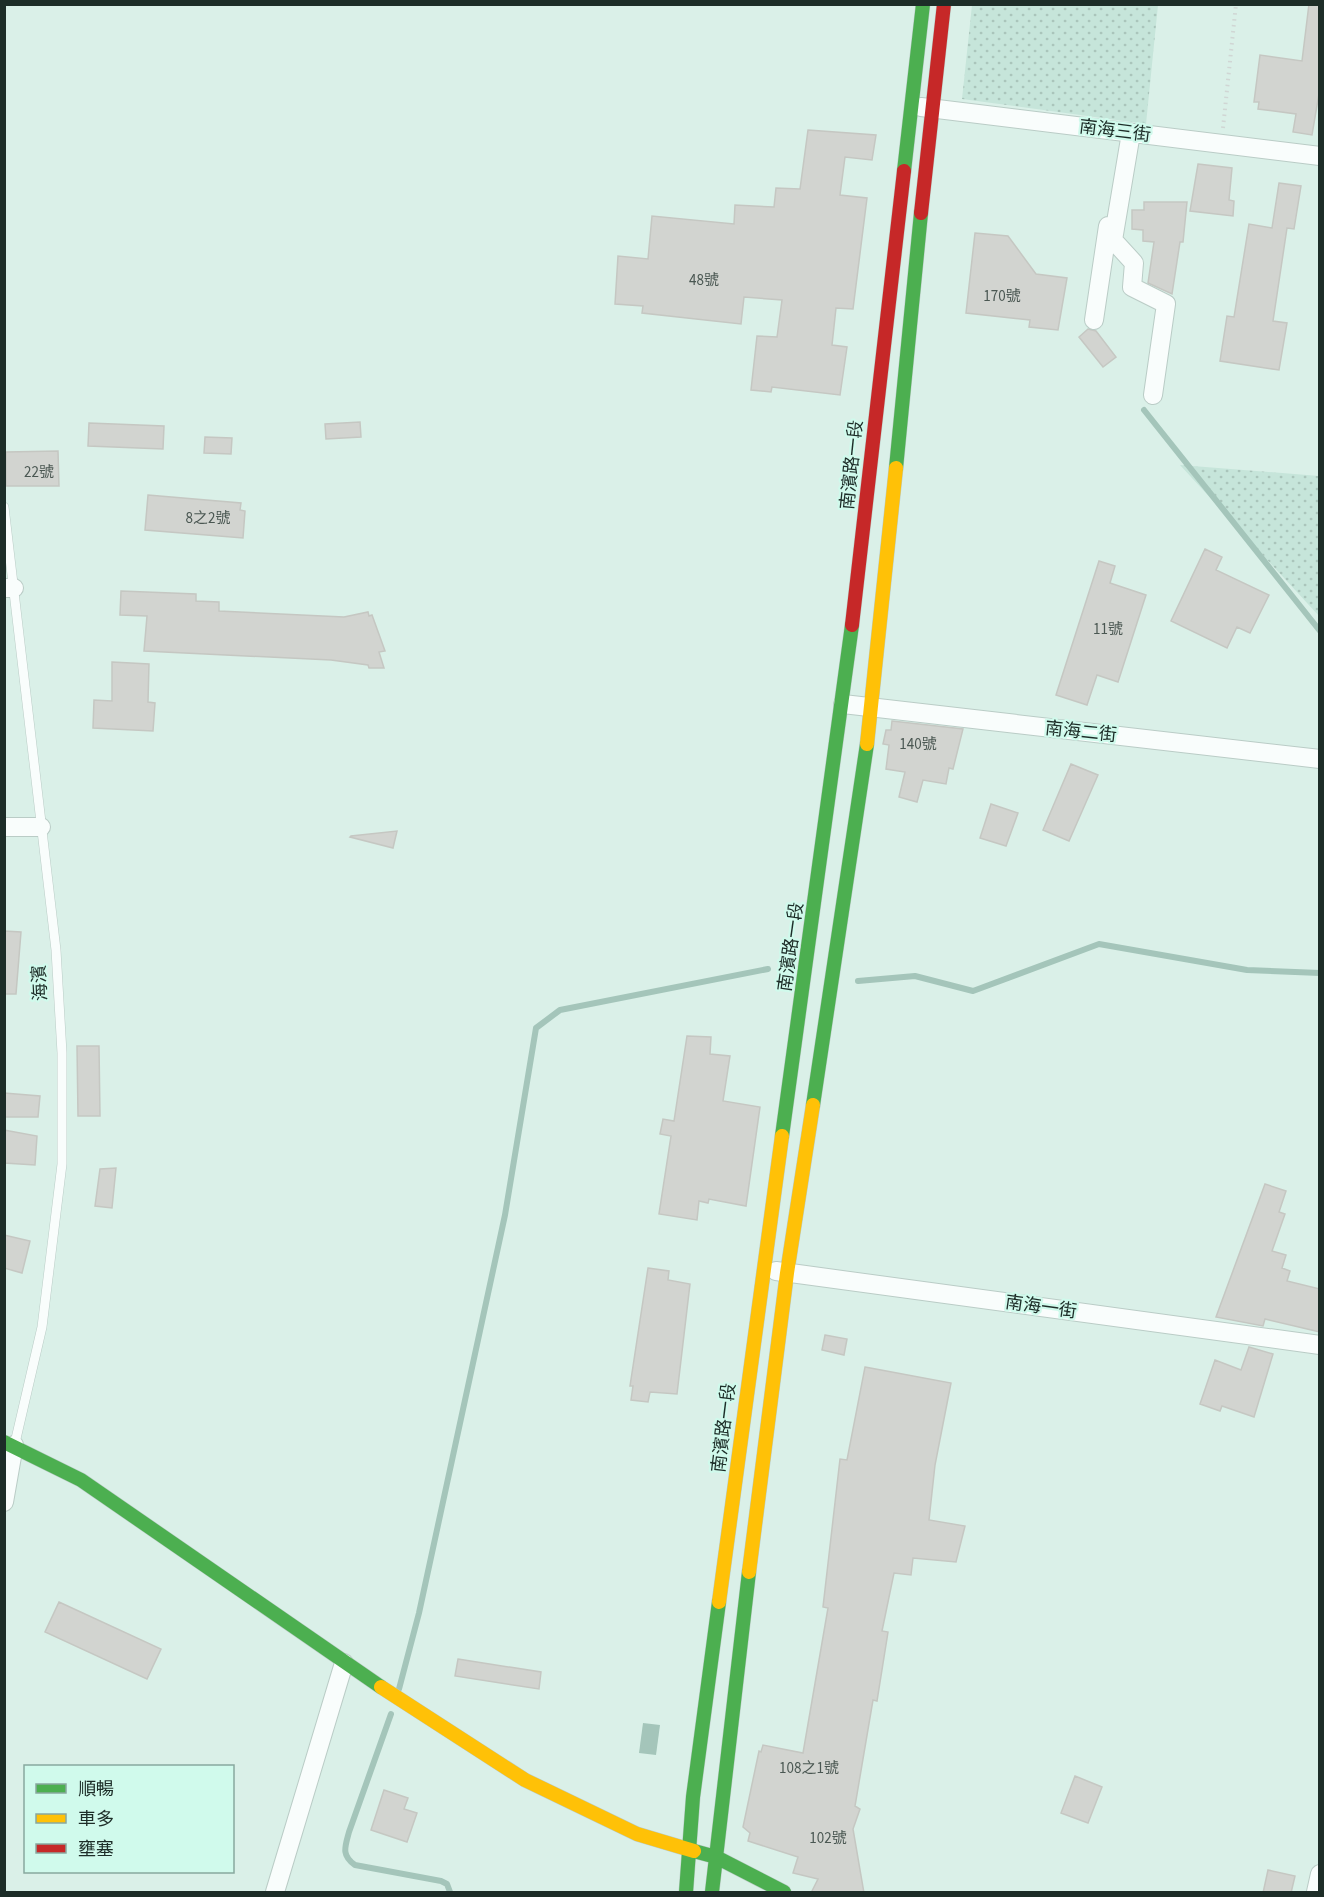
<svg xmlns="http://www.w3.org/2000/svg" width="1324" height="1897" viewBox="0 0 1324 1897" font-family="'Source Sans 3','Noto Sans TC',sans-serif">
	<style>
		.grass { fill: url(#grass-dots) }
		.water { fill: #a4c5ba }
		.lines { fill: none; stroke-linecap: round; stroke-linejoin: round }
		.stream { stroke: #a4c5ba; stroke-width: 6 }
		.building { fill: #d2d4d0; stroke: #c5c7c2; stroke-width: 1.5 }
		.lane-casing { stroke: #baccc6; stroke-width: 10 }
		.street-casing { stroke: #baccc6; stroke-width: 20 }
		.fast-casing { stroke: #baccc6; stroke-width: 15 }
		.slow-casing { stroke: #baccc6; stroke-width: 15 }
		.jam-casing { stroke: #baccc6; stroke-width: 15 }
		.path { stroke: #d0d6d4; stroke-width: 4; stroke-dasharray: 1.5 4.5; stroke-linecap: butt }
		.lane { stroke: #f9fdfc; stroke-width: 9 }
		.street { stroke: #f9fdfc; stroke-width: 18 }
		.fast { stroke: #4caf50; stroke-width: 14 }
		.slow { stroke: #ffc107; stroke-width: 14 }
		.jam { stroke: #c62828; stroke-width: 14 }
		.labels { text-anchor: middle; dominant-baseline: central; stroke-width: 4.5; stroke-linejoin: round; paint-order: stroke }
		.number-label { font-size: 15px; fill: #4a5752 }
		.street-label { font-size: 18px; fill: #1d2d28; stroke: #d0faec }
	</style>
	<defs>
		<pattern id="grass-dots" width="8" height="8" patternUnits="userSpaceOnUse" patternTransform="scale(1.5)"><rect width="8" height="8" fill="#c6e5da"/><path d="M2 2h.1M6 6h.1" fill="none" stroke="#aac5bb" stroke-width="1.8" stroke-linecap="round"/></pattern>
	</defs>
	<rect width="100%" height="100%" fill="#daf0e8"/>
	<!-- grass -->
	<path class="grass" d="M 972,5 L 1158,5 L 1146,124 L 962,99 Z
		M 1180,465 L 1319,476 L 1319,616 Z"/>
	<!-- water -->
	<path class="water" d="M 643,1723 L 660,1725 L 656,1755 L 639,1753 Z"/>
	<g class="lines">
		<!-- stream -->
		<path class="stream" d="M 1144,410 L 1320,631
			M 858,981 L 915,976 L 973,991 L 1099,944 L 1247,970 L 1320,973
			M 399,1689 L 419,1613 L 505,1215 L 536,1028 L 560,1010 L 768,969
			M 391,1714 L 349,1832 C 345,1847 341,1855 355,1865 L 441,1881 L 447,1884 L 450,1892"/>
	</g>
	<!-- building -->
	<path class="building" d="M 1309,4 L 1320,4 L 1320,88 L 1312,135 L 1293,132 L 1296,114 L 1258,109 L 1259,102 L 1254,102 L 1260,55 L 1302,61 Z
		M 808,130 L 876,135 L 872,160 L 845,157 L 840,195 L 867,198 L 853,309 L 836,308 L 832,345 L 847,347 L 840,395 L 772,387 L 771,392 L 751,390 L 757,336 L 777,337 L 782,300 L 744,297 L 741,324 L 642,313 L 643,306 L 615,304 L 618,256 L 648,259 L 652,216 L 734,224 L 735,205 L 774,207 L 776,188 L 800,189 Z
		M 1198,164 L 1232,168 L 1229,200 L 1234,201 L 1233,216 L 1190,211 Z
		M 1279,183 L 1301,186 L 1294,229 L 1287,228 L 1273,321 L 1287,323 L 1279,370 L 1220,361 L 1227,316 L 1234,317 L 1249,224 L 1272,228 Z
		M 1144,202 L 1187,202 L 1183,242 L 1180,242 L 1172,294 L 1148,283 L 1154,242 L 1143,241 L 1143,230 L 1132,229 L 1132,210 L 1144,210 Z
		M 975,233 L 1008,236 L 1036,274 L 1067,278 L 1058,330 L 1029,327 L 1030,320 L 966,313 Z
		M 1088,329 L 1096,331 L 1116,357 L 1103,367 L 1079,337 Z
		M 360,422 L 361,437 L 326,439 L 325,424 Z
		M 89,423 L 164,426 L 163,449 L 88,446 Z
		M 205,437 L 232,438 L 231,454 L 204,453 Z
		M 58,451 L 59,486 L 6,486 L 6,452 Z
		M 148,495 L 241,503 L 240,510 L 245,511 L 243,538 L 145,530 Z
		M 1205,549 L 1222,557 L 1216,570 L 1269,595 L 1250,633 L 1237,627 L 1227,648 L 1171,621 Z
		M 1099,561 L 1115,566 L 1110,583 L 1146,595 L 1118,682 L 1097,675 L 1087,705 L 1056,695 Z
		M 121,591 L 196,594 L 196,601 L 219,602 L 219,611 L 344,617 L 368,612 L 369,616 L 372,615 L 385,651 L 379,652 L 384,668 L 369,668 L 368,665 L 331,660 L 144,651 L 147,616 L 120,615 Z
		M 112,662 L 149,664 L 148,702 L 155,703 L 153,731 L 93,728 L 94,700 L 112,701 Z
		M 892,721 L 963,729 L 953,769 L 949,768 L 946,784 L 923,780 L 917,802 L 899,797 L 905,772 L 886,769 L 889,745 L 883,744 L 886,730 L 891,730 Z
		M 1071,764 L 1098,775 L 1069,841 L 1043,830 Z
		M 991,804 L 1018,813 L 1006,846 L 980,838 Z
		M 397,831 L 393,848 L 350,837 L 351,836 Z
		M 4,931 L 21,932 L 16,994 L 4,994 Z
		M 687,1036 L 711,1037 L 710,1054 L 730,1056 L 723,1101 L 760,1107 L 746,1206 L 709,1199 L 708,1203 L 699,1201 L 697,1220 L 659,1214 L 671,1136 L 660,1134 L 663,1119 L 674,1121 Z
		M 77,1046 L 99,1046 L 100,1116 L 78,1116 Z
		M 4,1093 L 40,1096 L 38,1117 L 4,1117 Z
		M 4,1130 L 37,1136 L 35,1165 L 4,1163 Z
		M 116,1168 L 112,1208 L 95,1206 L 100,1169 Z
		M 1265,1184 L 1286,1191 L 1279,1212 L 1285,1214 L 1272,1251 L 1286,1255 L 1282,1268 L 1290,1271 L 1287,1281 L 1320,1289 L 1320,1332 L 1265,1319 L 1263,1326 L 1216,1317 Z
		M 4,1235 L 30,1241 L 22,1273 L 4,1268 Z
		M 648,1268 L 669,1271 L 668,1280 L 690,1284 L 677,1394 L 650,1392 L 648,1402 L 631,1400 L 633,1386 L 630,1386 Z
		M 825,1335 L 847,1339 L 844,1355 L 822,1350 Z
		M 1249,1347 L 1273,1354 L 1254,1417 L 1222,1406 L 1220,1411 L 1200,1404 L 1215,1360 L 1241,1370 Z
		M 865,1367 L 951,1383 L 935,1465 L 929,1520 L 965,1526 L 956,1562 L 913,1558 L 911,1575 L 894,1573 L 882,1631 L 888,1632 L 877,1701 L 873,1700 L 855,1806 L 860,1809 L 853,1829 L 864,1893 L 811,1893 L 818,1879 L 793,1873 L 798,1857 L 748,1841 L 750,1833 L 743,1827 L 759,1751 L 761,1752 L 763,1745 L 803,1753 L 828,1608 L 823,1607 L 840,1459 L 847,1460 Z
		M 59,1602 L 161,1649 L 147,1679 L 45,1632 Z
		M 458,1659 L 541,1672 L 539,1689 L 455,1676 Z
		M 1075,1776 L 1102,1787 L 1088,1823 L 1061,1813 Z
		M 384,1790 L 408,1798 L 404,1809 L 417,1813 L 407,1842 L 371,1830 Z
		M 1268,1870 L 1295,1876 L 1291,1893 L 1263,1893 Z"/>
	<g class="lines">
		<defs>
			<path id="lane" d="M 4,507 L 56,950 L 62,1053 L 62,1164 L 42,1327 L 15,1443"/>
			<path id="street" d="M 921,107 L 1320,156
				M 1131,133 L 1113,240 L 1134,263 L 1132,287 L 1166,304 L 1153,395
				M 1094,320 L 1108,226
				M 4,588 L 14,588
				M 843,704 L 1320,759
				M 4,827 L 41,827
				M 776,1271 L 1320,1345
				M 4,1502 L 14,1445
				M 275,1892 L 344,1663
				M 1316,1892 L 1320,1874"/>
			<path id="fast" d="M 904,171 L 923,4
				M 896,468 L 921,213
				M 813,1105 L 867,744
				M 782,1136 L 852,625
				M 4,1442 L 81,1480 L 381,1687
				M 694,1851 L 716,1857 L 784,1892
				M 686,1892 L 693,1797 L 719,1602
				M 712,1892 L 749,1572"/>
			<path id="slow" d="M 867,744 L 896,468
				M 749,1572 L 787,1273 L 813,1105
				M 719,1602 L 782,1136
				M 381,1687 L 525,1780 L 637,1834 L 694,1851"/>
			<path id="jam" d="M 921,213 L 944,4
				M 852,625 L 904,171"/>
		</defs>
		<!-- lane casing -->
		<use href="#lane" class="lane-casing"/>
		<!-- street casing -->
		<use href="#street" class="street-casing"/>
		<!-- fast casing -->
		<use href="#fast" class="fast-casing"/>
		<!-- slow casing -->
		<use href="#slow" class="slow-casing"/>
		<!-- jam casing -->
		<use href="#jam" class="jam-casing"/>
		<!-- path -->
		<path class="path" d="M 1223,128 L 1236,4"/>
		<!-- lane -->
		<use href="#lane" class="lane"/>
		<!-- street -->
		<use href="#street" class="street"/>
		<!-- fast -->
		<use href="#fast" class="fast"/>
		<!-- slow -->
		<use href="#slow" class="slow"/>
		<!-- jam -->
		<use href="#jam" class="jam"/>
	</g>
	<g class="labels">
		<!-- number labels -->
		<g class="number-label">
			<text x="704" y="280">48號</text>
			<text x="1002" y="296">170號</text>
			<text x="39" y="472">22號</text>
			<text x="208" y="518">8之2號</text>
			<text x="1108" y="629">11號</text>
			<text x="918" y="744">140號</text>
			<text x="809" y="1768">108之1號</text>
			<text x="828" y="1838">102號</text>
		</g>
		<!-- street labels -->
		<g class="street-label">
			<text transform="translate(1115 131) rotate(7)">南海三街</text>
			<text transform="translate(852 465) rotate(-84)">南濱路一段</text>
			<text transform="translate(1081 732) rotate(6)">南海二街</text>
			<text transform="translate(791 947) rotate(-82)">南濱路一段</text>
			<text transform="translate(40 983) rotate(-93)">海濱</text>
			<text transform="translate(1041 1307) rotate(8)">南海一街</text>
			<text transform="translate(724 1428) rotate(-83)">南濱路一段</text>
		</g>
	</g>
	<!-- border -->
	<rect width="1324" height="1897" fill="none" stroke="#1d2d28" stroke-width="12"/>
	<!-- legend -->
	<rect x="24" y="1765" width="210" height="108" fill="#d0faec" stroke="#88a89e" stroke-width="1.5"/>
	<rect x="36" y="1784" width="30" height="9" fill="#4caf50" stroke="#88a89e" stroke-width="1.5"/>
	<text x="78" y="1795" font-size="18" fill="#1d2d28">順暢</text>
	<rect x="36" y="1814" width="30" height="9" fill="#ffc107" stroke="#88a89e" stroke-width="1.5"/>
	<text x="78" y="1825" font-size="18" fill="#1d2d28">車多</text>
	<rect x="36" y="1844" width="30" height="9" fill="#c62828" stroke="#88a89e" stroke-width="1.5"/>
	<text x="78" y="1855" font-size="18" fill="#1d2d28">壅塞</text>
</svg>
